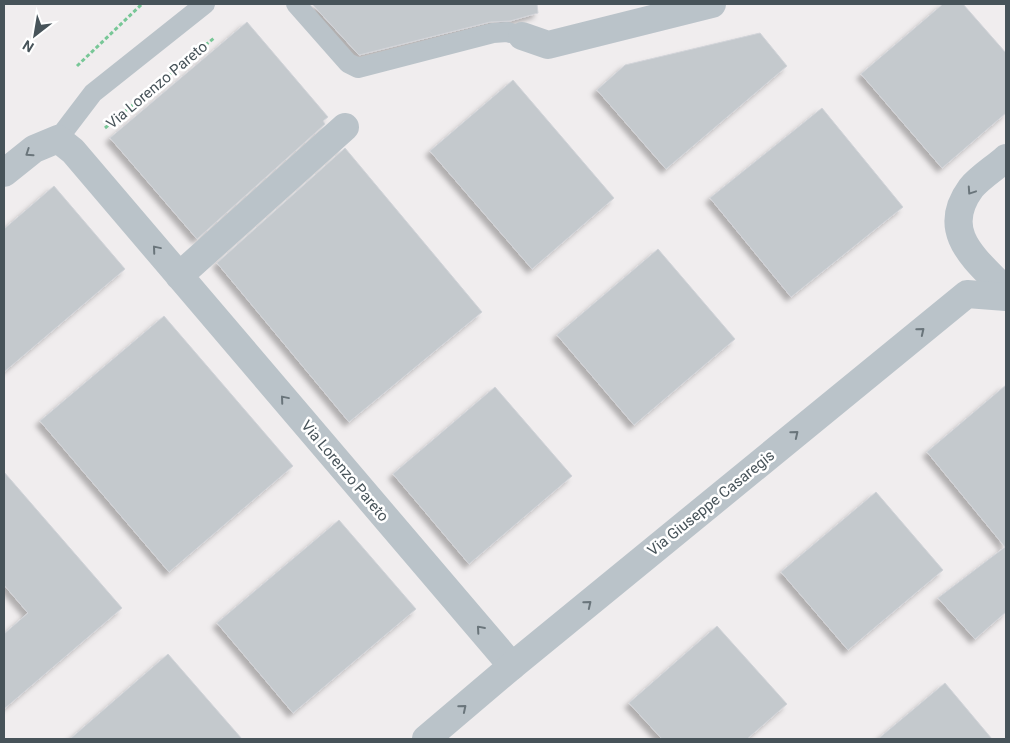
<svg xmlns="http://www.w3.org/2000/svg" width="1010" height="743" viewBox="0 0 1010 743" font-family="Roboto,sans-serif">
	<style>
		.building { fill: #c4c9cd; stroke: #d2d4d9; filter: url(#shadow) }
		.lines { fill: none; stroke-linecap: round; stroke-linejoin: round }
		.path { stroke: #78c797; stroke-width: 3; stroke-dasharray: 4 2.5; stroke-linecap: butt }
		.service { stroke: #bac3c9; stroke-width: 20 }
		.minor { stroke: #bac3c9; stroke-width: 28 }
		.tertiary { stroke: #bac3c9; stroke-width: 28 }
		.oneway { stroke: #6a757b }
		.labels { text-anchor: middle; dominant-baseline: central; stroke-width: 5; stroke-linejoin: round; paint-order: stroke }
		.street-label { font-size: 15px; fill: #475359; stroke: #fff }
	</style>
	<defs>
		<filter id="shadow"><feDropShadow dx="-4.5" dy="4.5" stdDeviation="2.5" flood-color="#0004"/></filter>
	</defs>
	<rect width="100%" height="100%" fill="#f0edee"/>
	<!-- building -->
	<path class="building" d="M 312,4 L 537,4 L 538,13 L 510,21 L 490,22 L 359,55 Z
		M 943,4 L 963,4 L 1006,53 L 1006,113 L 942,168 L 861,74 Z
		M 247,22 L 328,117 L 323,121 L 325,124 L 197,239 L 110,138 Z
		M 760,33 L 787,66 L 666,169 L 597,90 L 625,65 Z
		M 513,80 L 614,198 L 532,269 L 430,151 Z
		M 822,108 L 903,207 L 791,297 L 710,198 Z
		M 345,148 L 482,312 L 349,422 L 217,263 Z
		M 54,186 L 125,269 L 4,372 L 4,229 Z
		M 658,249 L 735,339 L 634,425 L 557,335 Z
		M 164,316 L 293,466 L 169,572 L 40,421 Z
		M 1006,385 L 1006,612 L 975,639 L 938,598 L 1005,547 L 927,452 Z
		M 495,387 L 572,476 L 469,564 L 393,474 Z
		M 4,472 L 122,608 L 4,709 L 4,634 L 28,613 L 4,585 Z
		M 876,492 L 943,570 L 848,650 L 781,572 Z
		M 339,520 L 416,609 L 293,713 L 217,623 Z
		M 717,626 L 787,704 L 747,739 L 662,739 L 629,703 Z
		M 168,654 L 242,739 L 70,739 Z
		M 945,683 L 992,739 L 878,739 Z"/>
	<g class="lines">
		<!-- path -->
		<path class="path" d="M 77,66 L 142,4
			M 105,128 L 214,38"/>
		<!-- service -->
		<path class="service" d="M 296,4 L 348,63 L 358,68 L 493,33 L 507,32 L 522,36
			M 58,139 L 93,93 L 205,4"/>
		<!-- minor -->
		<path class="minor" d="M 522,36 L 548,45 L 712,4
			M 1006,158 C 995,168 980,177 971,188 C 938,233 977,260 1006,291
			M 4,173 L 34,149 L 58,139 L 73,151 L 512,666
			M 179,276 L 345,127"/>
		<!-- tertiary -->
		<path class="tertiary" d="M 426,739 L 512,666 L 967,294 L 1006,297"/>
	</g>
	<!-- one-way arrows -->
	<defs><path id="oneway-chevron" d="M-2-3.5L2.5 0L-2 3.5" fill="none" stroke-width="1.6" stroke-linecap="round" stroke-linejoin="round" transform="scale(1.25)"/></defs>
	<g class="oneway">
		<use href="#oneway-chevron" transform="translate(29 153) rotate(146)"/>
		<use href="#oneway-chevron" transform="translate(971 191) rotate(124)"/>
		<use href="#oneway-chevron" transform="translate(156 249) rotate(-130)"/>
		<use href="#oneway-chevron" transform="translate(921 331) rotate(-39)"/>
		<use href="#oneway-chevron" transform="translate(284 399) rotate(-130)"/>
		<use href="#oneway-chevron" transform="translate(795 434) rotate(-39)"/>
		<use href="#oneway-chevron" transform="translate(588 604) rotate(-39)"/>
		<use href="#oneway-chevron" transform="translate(480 629) rotate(-131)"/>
		<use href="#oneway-chevron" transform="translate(463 708) rotate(-40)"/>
	</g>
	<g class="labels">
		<!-- street labels -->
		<g class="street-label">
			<text transform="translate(157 85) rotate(-40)">Via Lorenzo Pareto</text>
			<text transform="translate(345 471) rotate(50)">Via Lorenzo Pareto</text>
			<text transform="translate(711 503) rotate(-39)">Via Giuseppe Casaregis</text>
		</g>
	</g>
	<!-- border -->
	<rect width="1010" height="743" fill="none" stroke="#475359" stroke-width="10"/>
	<!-- north arrow -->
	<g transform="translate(35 35) rotate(211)" stroke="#ffffff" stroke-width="4" paint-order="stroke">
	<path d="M0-4L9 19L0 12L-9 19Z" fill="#475359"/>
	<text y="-8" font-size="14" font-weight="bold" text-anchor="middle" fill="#475359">N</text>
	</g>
</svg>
